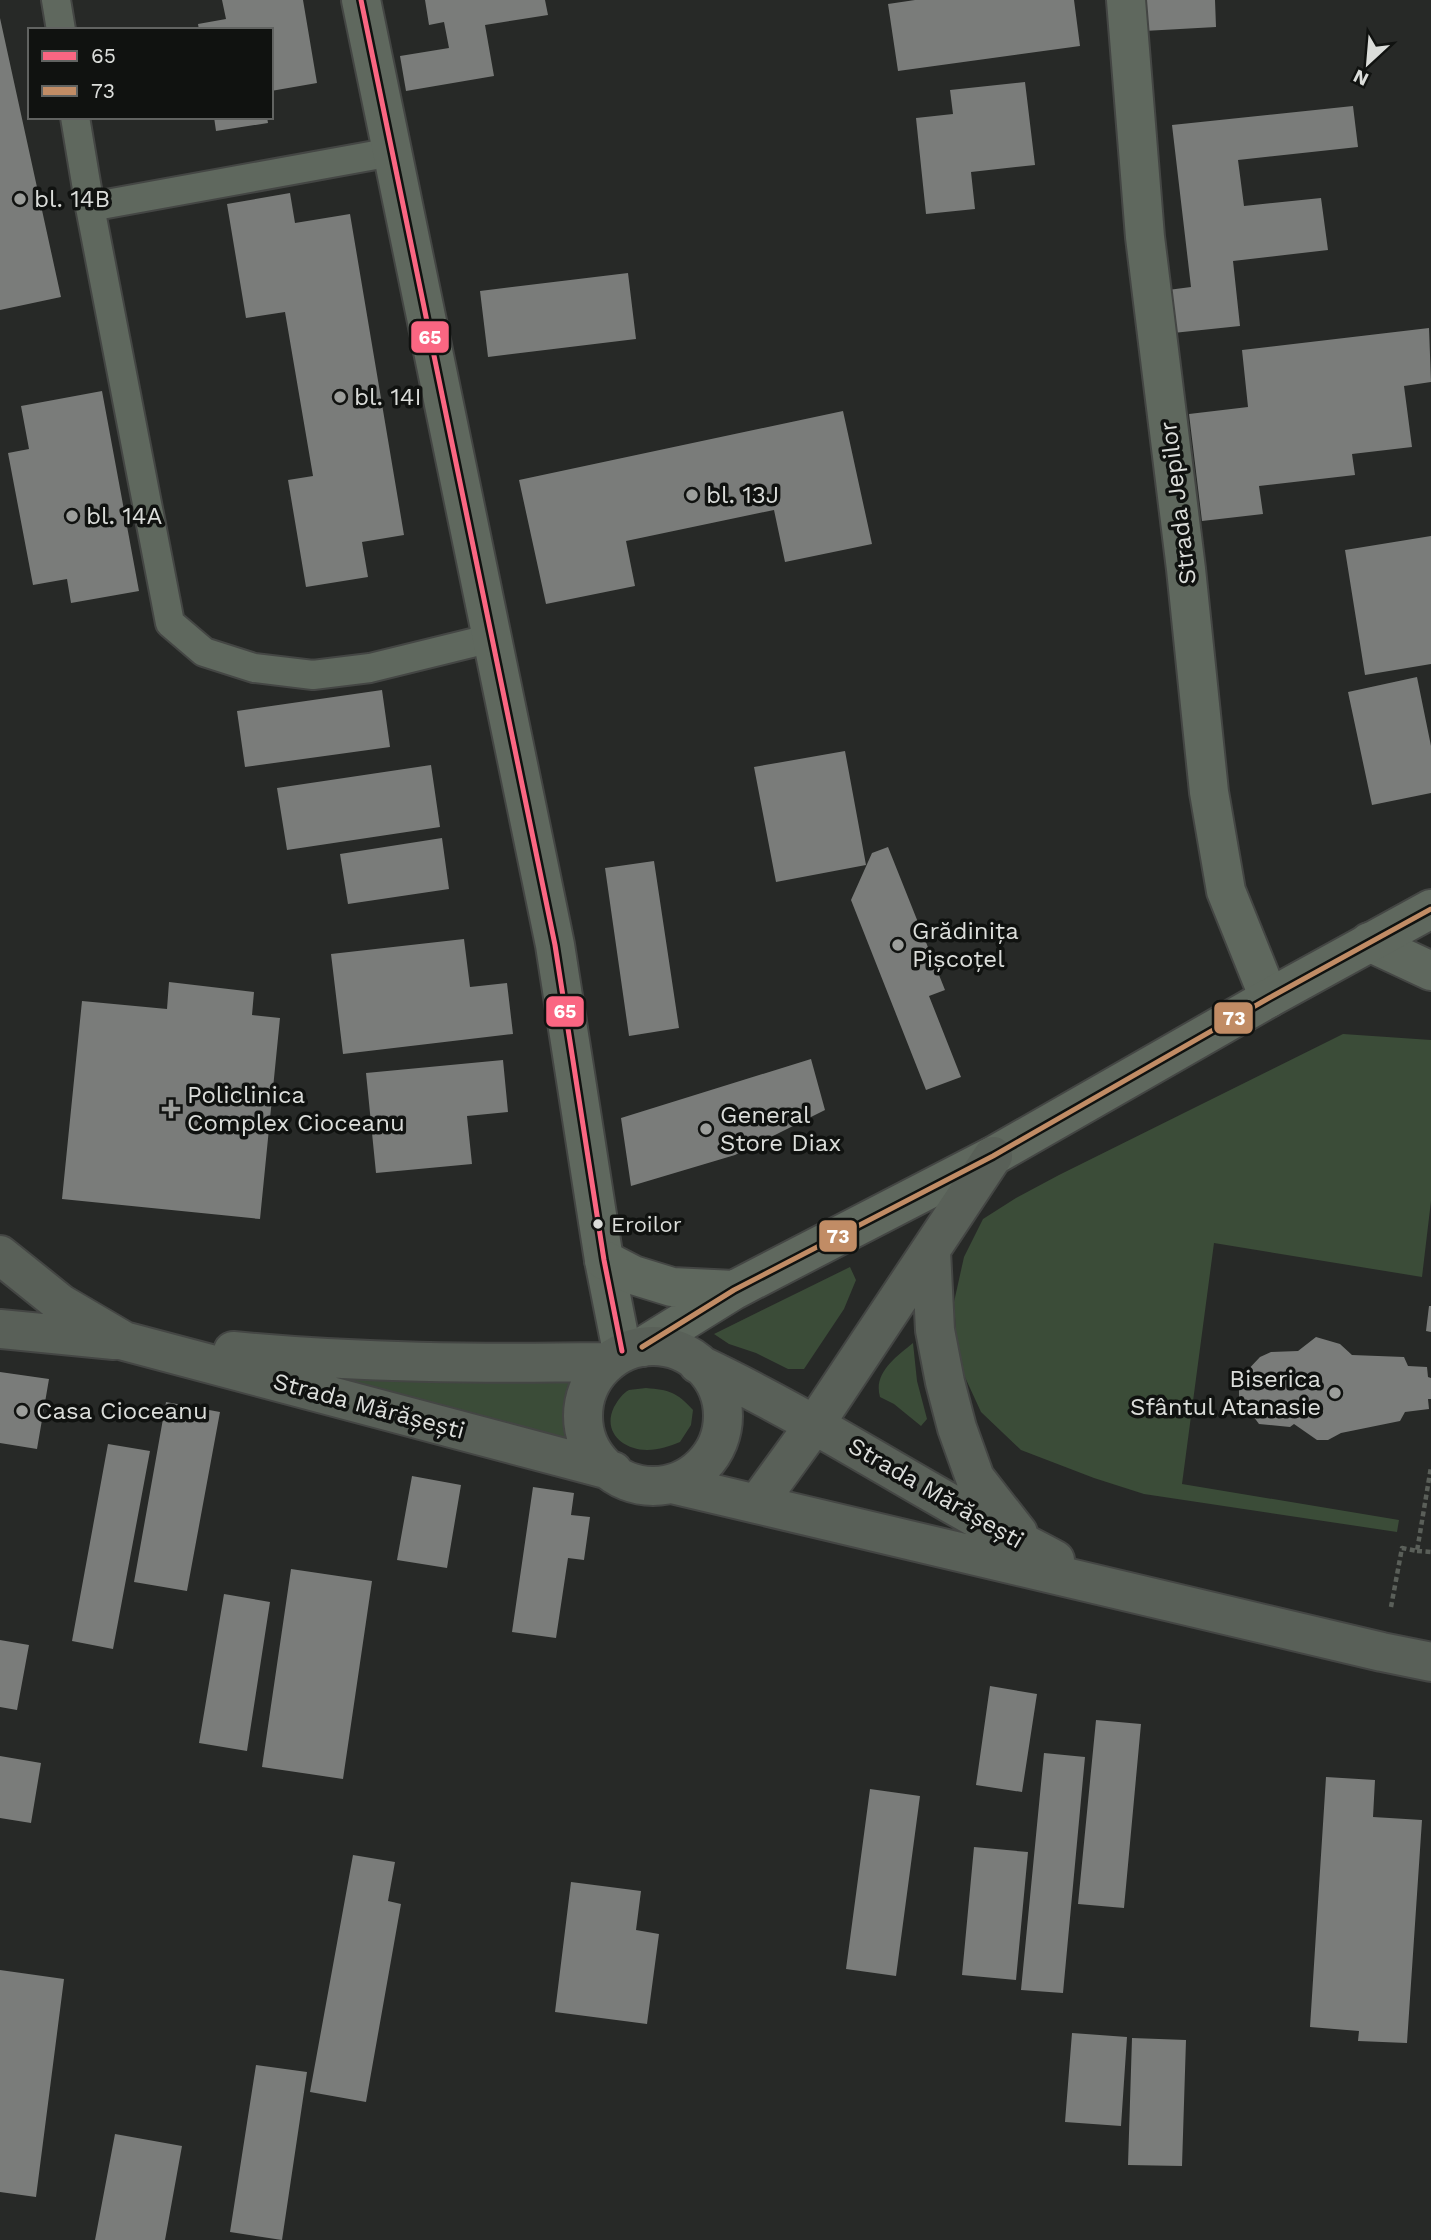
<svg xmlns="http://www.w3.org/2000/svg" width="1431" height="2240" viewBox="0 0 1431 2240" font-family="'Work Sans',sans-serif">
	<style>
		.green { fill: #3b4c38 }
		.building { fill: #7a7c7a }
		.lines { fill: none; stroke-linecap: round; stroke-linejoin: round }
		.service-casing { stroke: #444644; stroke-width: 32 }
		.minor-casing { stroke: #444644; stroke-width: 42 }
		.tertiary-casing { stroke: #444644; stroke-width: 42 }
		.secondary-casing { stroke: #444644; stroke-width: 42 }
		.path { stroke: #5a5f59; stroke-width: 4.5; stroke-dasharray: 5 3.5; stroke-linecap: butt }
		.service { stroke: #5f685e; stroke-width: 28 }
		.minor { stroke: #5f685e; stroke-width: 38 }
		.tertiary { stroke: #5f685e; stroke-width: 38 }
		.secondary { stroke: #596058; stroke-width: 38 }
		.bus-1-casing { stroke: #101210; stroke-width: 10 }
		.bus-2-casing { stroke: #101210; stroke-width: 10 }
		.bus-1 { stroke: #fa6682; stroke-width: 5 }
		.bus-2 { stroke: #c18c65; stroke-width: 5 }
		.poi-dot { fill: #9c9e9b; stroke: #101210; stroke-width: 2.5 }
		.bus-dot { fill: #dbddda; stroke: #101210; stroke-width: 2.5 }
		.labels { text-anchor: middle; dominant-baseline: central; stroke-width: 7; stroke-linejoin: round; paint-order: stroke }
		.bus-label { font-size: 22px; fill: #dbddda; stroke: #101210; text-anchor: start }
		.poi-label { font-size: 24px; fill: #dbddda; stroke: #101210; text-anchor: start }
		.street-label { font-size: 24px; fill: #dbddda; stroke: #101210 }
		.line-badge { stroke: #101210; stroke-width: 2.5 }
		.badge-label { font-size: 19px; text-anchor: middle; font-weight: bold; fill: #fff }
	</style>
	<rect width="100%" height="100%" fill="#272927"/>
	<!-- green -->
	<path class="green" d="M 1343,1034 L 1431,1040 L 1431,1201 L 1422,1277 L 1214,1243 L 1182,1484 L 1399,1520 L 1397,1532 L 1144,1494 L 1094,1478 L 1021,1450 L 981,1412 L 958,1362 L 954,1302 L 964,1257 L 983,1219 L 1016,1198 L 1059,1175 Z
		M 850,1267 L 856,1280 L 844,1309 L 804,1369 L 788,1369 L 756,1353 L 729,1344 L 714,1334 Z
		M 913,1343 L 917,1381 L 927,1419 L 921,1426 L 894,1404 L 880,1397 C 873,1373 896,1357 913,1343 Z
		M 327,1376 L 569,1383 L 565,1422 L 576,1447 Z
		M 646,1388 C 669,1390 677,1392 693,1410 L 691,1425 L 680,1442 C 670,1446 659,1450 647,1450 C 623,1450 602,1432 614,1407 C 618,1400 623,1393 629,1390 C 634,1389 641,1389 646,1388 Z"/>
	<!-- building -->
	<path class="building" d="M 222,0 L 303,0 L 317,83 L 271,91 L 271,30 L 199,30 L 198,24 L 226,19 Z
		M 425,0 L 545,0 L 548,15 L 485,25 L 494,76 L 406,91 L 400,56 L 449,48 L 444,22 L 429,25 Z
		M 915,0 L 1074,0 L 1080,46 L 898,71 L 888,4 Z
		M 1142,0 L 1215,0 L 1216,27 L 1144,31 Z
		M 0,18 L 61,297 L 0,310 Z
		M 1025,82 L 1035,165 L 971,172 L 975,209 L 926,214 L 916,118 L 953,114 L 950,90 Z
		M 1353,106 L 1358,147 L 1238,160 L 1244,206 L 1321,198 L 1328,250 L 1233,261 L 1240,326 L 1173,333 L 1168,290 L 1191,287 L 1172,125 Z
		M 214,117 L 267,117 L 268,123 L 216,131 Z
		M 290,193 L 295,223 L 350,214 L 404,535 L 362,542 L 368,577 L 306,587 L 288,480 L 313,476 L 285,312 L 246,318 L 227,204 Z
		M 628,273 L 636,339 L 488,357 L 480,291 Z
		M 1429,328 L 1431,382 L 1404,386 L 1412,447 L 1352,454 L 1355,475 L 1259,486 L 1263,514 L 1202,521 L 1189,414 L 1248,407 L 1242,350 Z
		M 102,391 L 139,591 L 71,603 L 67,579 L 33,585 L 8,453 L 29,449 L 21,406 Z
		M 843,411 L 872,544 L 785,562 L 774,510 L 626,541 L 635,586 L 546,604 L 519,480 Z
		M 1431,536 L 1431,664 L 1365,675 L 1345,550 Z
		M 1417,677 L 1431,746 L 1431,793 L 1372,805 L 1348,692 Z
		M 382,690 L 390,747 L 245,767 L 237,711 Z
		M 845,751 L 866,865 L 776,882 L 754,767 Z
		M 431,765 L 440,827 L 287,850 L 277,788 Z
		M 442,838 L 449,889 L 348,904 L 340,854 Z
		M 888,847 L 945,990 L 929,996 L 961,1077 L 926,1090 L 851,900 L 872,853 Z
		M 654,861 L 679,1028 L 629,1036 L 605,868 Z
		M 464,939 L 470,987 L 507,983 L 513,1034 L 343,1054 L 331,954 Z
		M 169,982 L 254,992 L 252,1015 L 280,1018 L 260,1219 L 62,1199 L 82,1001 L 167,1009 Z
		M 811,1059 L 825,1110 L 735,1155 L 631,1186 L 621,1118 Z
		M 503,1060 L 508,1112 L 467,1116 L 472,1164 L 376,1173 L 366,1073 Z
		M 1429,1306 L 1431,1306 L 1431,1332 L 1426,1331 Z
		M 1316,1337 L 1340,1344 L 1352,1355 L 1404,1357 L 1408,1366 L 1427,1367 L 1428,1377 L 1431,1378 L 1431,1399 L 1428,1399 L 1429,1409 L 1405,1412 L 1400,1421 L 1341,1433 L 1328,1440 L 1317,1440 L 1294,1424 L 1290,1427 L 1259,1424 L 1239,1397 L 1239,1388 L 1243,1375 L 1260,1357 L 1271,1352 L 1298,1351 Z
		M 0,1372 L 49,1379 L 37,1449 L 0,1443 Z
		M 166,1402 L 220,1412 L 187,1591 L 134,1582 Z
		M 108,1444 L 150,1451 L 113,1649 L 72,1641 Z
		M 412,1476 L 461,1485 L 447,1568 L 397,1560 Z
		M 533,1487 L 574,1493 L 571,1515 L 590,1517 L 584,1560 L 568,1558 L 556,1638 L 512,1632 Z
		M 291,1569 L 372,1581 L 343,1779 L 262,1767 Z
		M 224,1594 L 270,1602 L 247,1751 L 199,1743 Z
		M 0,1640 L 29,1645 L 17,1710 L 0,1707 Z
		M 990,1686 L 1037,1694 L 1022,1792 L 976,1785 Z
		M 1096,1720 L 1141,1724 L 1124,1908 L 1078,1904 Z
		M 1044,1753 L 1085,1757 L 1063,1993 L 1021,1990 Z
		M 0,1756 L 41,1763 L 31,1823 L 0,1818 Z
		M 1326,1777 L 1375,1780 L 1373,1817 L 1422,1820 L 1407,2043 L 1358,2041 L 1359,2031 L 1310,2027 Z
		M 870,1789 L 920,1796 L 896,1976 L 846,1969 Z
		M 974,1847 L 1028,1852 L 1016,1980 L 962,1975 Z
		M 353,1855 L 395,1862 L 388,1901 L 401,1904 L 366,2102 L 310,2092 Z
		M 571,1882 L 641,1891 L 636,1930 L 659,1934 L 647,2024 L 555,2012 Z
		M 0,1970 L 64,1979 L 36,2197 L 0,2192 Z
		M 1072,2033 L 1127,2037 L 1121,2126 L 1065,2122 Z
		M 1132,2038 L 1186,2040 L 1182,2166 L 1128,2165 Z
		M 256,2065 L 307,2072 L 282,2240 L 230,2232 Z
		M 115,2134 L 182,2146 L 165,2240 L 95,2240 Z"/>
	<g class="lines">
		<defs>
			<path id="service" d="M 56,0 L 61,30
				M 75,117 L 90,207 L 170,623 L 204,652 L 254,668 L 313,675 L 370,668 L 492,638
				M 90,207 L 392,152"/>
			<path id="minor" d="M 361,0 L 555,945 L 604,1260 L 622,1351
				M 1126,0 L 1145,237 L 1186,569 L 1209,792 L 1226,891 L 1269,998
				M 1369,942 L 1431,971"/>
			<path id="tertiary" d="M 604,1260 L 633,1275 L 672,1287 L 734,1290
				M 642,1347 L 734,1290 L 993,1156 L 1269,998 L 1431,909"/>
			<path id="secondary" d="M 931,1251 L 935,1330 L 945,1382 L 957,1428 L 975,1478 L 1018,1533
				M 0,1255 L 61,1304 L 124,1341 L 613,1471
				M 0,1329 L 114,1340
				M583 1416a70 70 0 1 1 140 0a70 70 0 1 1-140 0Z
				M 233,1351 C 357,1363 481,1364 605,1362
				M 698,1364 C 798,1411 891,1471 989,1525 C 1010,1537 1033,1548 1055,1560
				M 672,1484 L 1382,1652 L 1431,1662
				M 757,1504 L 815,1424 L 993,1156"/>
		</defs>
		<!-- service casing -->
		<use href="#service" class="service-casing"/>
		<!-- minor casing -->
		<use href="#minor" class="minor-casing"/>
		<!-- tertiary casing -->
		<use href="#tertiary" class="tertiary-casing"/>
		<!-- secondary casing -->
		<use href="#secondary" class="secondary-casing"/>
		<!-- path -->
		<path class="path" d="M 1417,1551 L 1431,1552
			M 1391,1607 L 1402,1548 L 1417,1551 L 1431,1467"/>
		<!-- service -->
		<use href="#service" class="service"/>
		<!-- minor -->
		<use href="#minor" class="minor"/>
		<!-- tertiary -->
		<use href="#tertiary" class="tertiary"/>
		<!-- secondary -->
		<use href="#secondary" class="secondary"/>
		<defs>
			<path id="bus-1" d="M 361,0 L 555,945 L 604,1260 L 622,1351"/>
			<path id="bus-2" d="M 642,1347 L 734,1290 L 993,1156 L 1269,998 L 1431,909"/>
		</defs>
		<!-- bus-1 casing -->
		<use href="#bus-1" class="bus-1-casing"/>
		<!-- bus-2 casing -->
		<use href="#bus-2" class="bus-2-casing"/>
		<!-- bus-1 -->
		<use href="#bus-1" class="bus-1"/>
		<!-- bus-2 -->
		<use href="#bus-2" class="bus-2"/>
	</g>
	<!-- markers -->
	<g class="poi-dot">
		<circle cx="20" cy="199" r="7"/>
		<circle cx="340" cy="397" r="7"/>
		<circle cx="692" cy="495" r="7"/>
		<circle cx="72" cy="516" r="7"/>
		<circle cx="898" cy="945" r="7"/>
		<path d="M167.5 1098.5h7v7h7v7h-7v7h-7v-7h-7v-7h7z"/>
		<circle cx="706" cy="1129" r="7"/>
		<circle cx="1335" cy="1393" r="7"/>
		<circle cx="22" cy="1411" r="7"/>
	</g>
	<circle class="bus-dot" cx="598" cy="1224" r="6"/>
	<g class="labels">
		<!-- bus labels -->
		<g class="bus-label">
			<text x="611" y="1224">Eroilor</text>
		</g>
		<!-- poi labels -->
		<g class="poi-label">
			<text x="34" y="199">bl. 14B</text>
			<text x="354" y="397">bl. 14I</text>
			<text x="706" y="495">bl. 13J</text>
			<text x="86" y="516">bl. 14A</text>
			<text x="912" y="931">Grădinița<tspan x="912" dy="28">Pișcoțel</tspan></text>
			<text x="187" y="1095">Policlinica<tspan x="187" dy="28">Complex Cioceanu</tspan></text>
			<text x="720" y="1115">General<tspan x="720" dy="28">Store Diax</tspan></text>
			<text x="1321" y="1379" text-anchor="end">Biserica<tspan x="1321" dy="28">Sfântul Atanasie</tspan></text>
			<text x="36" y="1411">Casa Cioceanu</text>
		</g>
		<!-- street labels -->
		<g class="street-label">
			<text transform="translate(1178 503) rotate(-97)">Strada Jepilor</text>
			<text transform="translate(369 1406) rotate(15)">Strada Mărășești</text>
			<text transform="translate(936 1493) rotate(30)">Strada Mărășești</text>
		</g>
	</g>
	<g class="line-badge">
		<rect x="410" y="320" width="40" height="34" rx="7" fill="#fa6682"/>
		<rect x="545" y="995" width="40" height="33" rx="7" fill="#fa6682"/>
		<rect x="1213" y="1001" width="41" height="34" rx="7" fill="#c18c65"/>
		<rect x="818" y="1219" width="40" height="34" rx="7" fill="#c18c65"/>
	</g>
	<g class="badge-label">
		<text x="430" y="344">65</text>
		<text x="565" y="1018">65</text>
		<text x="1234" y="1025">73</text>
		<text x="838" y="1243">73</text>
	</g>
	<!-- legend -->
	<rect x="28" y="28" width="245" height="91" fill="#101210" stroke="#616361" stroke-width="2"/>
	<rect x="42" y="51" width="35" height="10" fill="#fa6682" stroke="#616361" stroke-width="2"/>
	<text x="91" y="63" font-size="21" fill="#dbddda">65</text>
	<rect x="42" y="86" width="35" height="10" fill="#c18c65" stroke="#616361" stroke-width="2"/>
	<text x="91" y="98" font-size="21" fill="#dbddda">73</text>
	<!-- north arrow -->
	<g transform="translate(1368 63) rotate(206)" stroke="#101210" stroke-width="5" paint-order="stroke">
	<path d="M0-5L12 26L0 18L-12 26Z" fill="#dbddda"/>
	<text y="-10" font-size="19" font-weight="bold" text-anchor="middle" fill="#dbddda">N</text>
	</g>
</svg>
